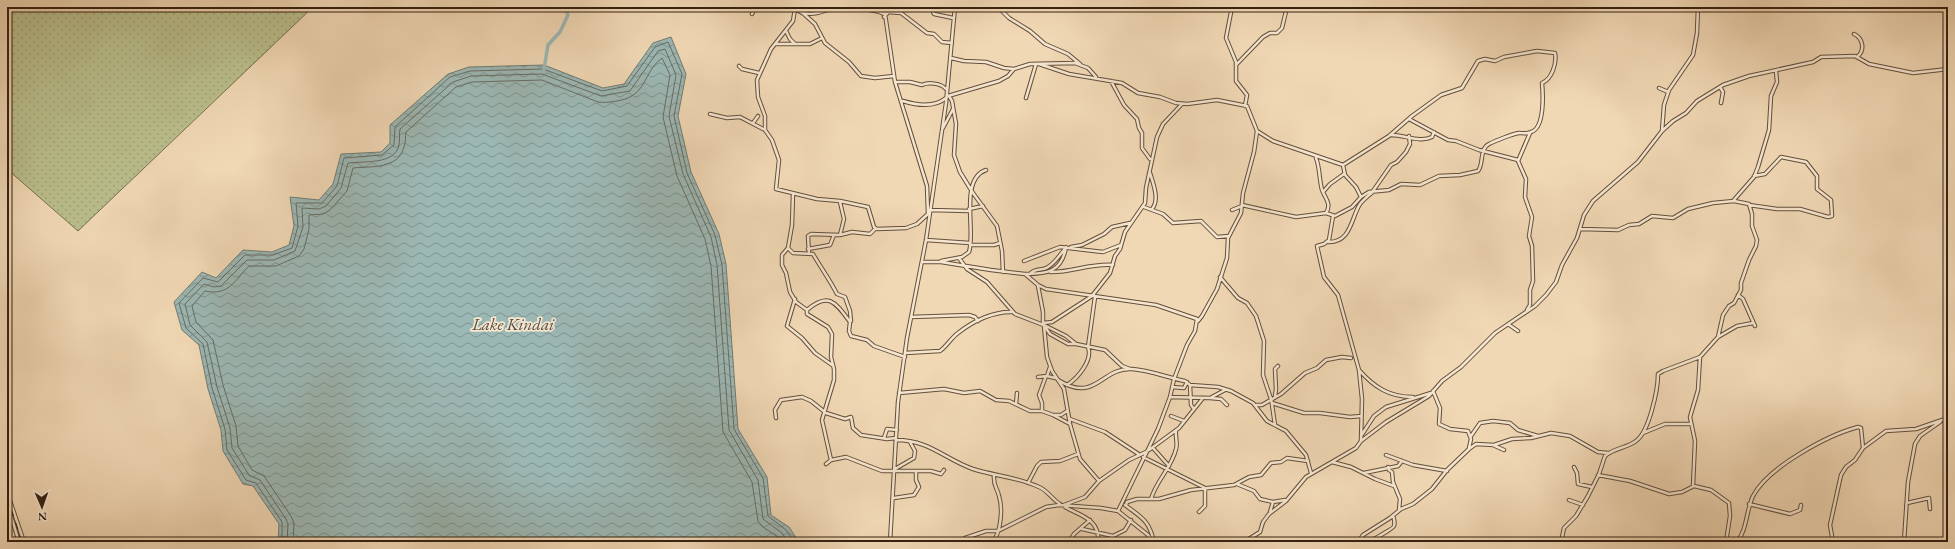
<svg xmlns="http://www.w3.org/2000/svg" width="1955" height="549" viewBox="0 0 1955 549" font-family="'EB Garamond',serif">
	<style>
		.grass { fill: url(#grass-dots); stroke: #777050 }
		.water { fill: url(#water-waves); stroke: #727c74 }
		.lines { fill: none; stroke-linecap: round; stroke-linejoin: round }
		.shore { stroke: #686c64; stroke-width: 1 }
		.river { stroke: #9cb8b5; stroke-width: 3.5 }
		.minor-casing { stroke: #634f3c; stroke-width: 4.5 }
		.minor { stroke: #f6e6cf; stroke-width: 2.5 }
		.rail { stroke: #342113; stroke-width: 1; stroke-dasharray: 7 7; stroke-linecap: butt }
		.labels { text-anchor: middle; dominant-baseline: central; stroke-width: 3.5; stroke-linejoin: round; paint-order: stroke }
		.water-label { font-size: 17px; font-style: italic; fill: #534e44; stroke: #f6e6cf }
	</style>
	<defs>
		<pattern id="grass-dots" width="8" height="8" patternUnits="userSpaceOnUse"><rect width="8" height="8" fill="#babf8d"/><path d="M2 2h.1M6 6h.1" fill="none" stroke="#a0a479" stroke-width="1.8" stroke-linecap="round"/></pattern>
		<pattern id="water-waves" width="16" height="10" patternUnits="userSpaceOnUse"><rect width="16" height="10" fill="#9cb8b5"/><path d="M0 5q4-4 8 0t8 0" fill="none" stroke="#809592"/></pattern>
	</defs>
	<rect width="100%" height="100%" fill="#f1d8b5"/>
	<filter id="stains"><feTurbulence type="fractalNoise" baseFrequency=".005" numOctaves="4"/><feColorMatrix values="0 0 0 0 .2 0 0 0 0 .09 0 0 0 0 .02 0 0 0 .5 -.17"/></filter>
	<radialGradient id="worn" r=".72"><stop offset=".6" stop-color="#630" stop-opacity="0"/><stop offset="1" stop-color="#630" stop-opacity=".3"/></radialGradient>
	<!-- grass -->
	<path class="grass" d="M 7,7 L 313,7 L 78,231 L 7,169 Z"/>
	<!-- water -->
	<path class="water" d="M 671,37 L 686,74 L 678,116 L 691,172 L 719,234 L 726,264 L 738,429 L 767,477 L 771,515 L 789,527 L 799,542 L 278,542 L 279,524 L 253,486 L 243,484 L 223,451 L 221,430 L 208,389 L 199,345 L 182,330 L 174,302 L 202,272 L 216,278 L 243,250 L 272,252 L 289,245 L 294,226 L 290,197 L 319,200 L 333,184 L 341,154 L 381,152 L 390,143 L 390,125 L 448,74 L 469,67 L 544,65 L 603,88 L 624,84 L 653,43 Z"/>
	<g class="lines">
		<!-- shore -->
		<path class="shore" d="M 282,542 L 282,522 L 256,483 L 246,480 L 227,450 L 225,429 L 212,388 L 203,344 L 186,328 L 179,303 L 203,278 L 218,282 L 245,255 L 273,255 L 292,248 L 298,226 L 296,203 L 322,203 L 337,186 L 344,158 L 382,155 L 394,145 L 395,127 L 450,77 L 470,71 L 543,69 L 602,91 L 627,86 L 655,47 L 668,42 L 682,74 L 674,116 L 687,173 L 715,235 L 722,265 L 734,429 L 763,478 L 768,516 L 786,530 L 794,542
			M 287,542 L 288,524 L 286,519 L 260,480 L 249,475 L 232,448 L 230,428 L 217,387 L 207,342 L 190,325 L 185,304 L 204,284 L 214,287 L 221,286 L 247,260 L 274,260 L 295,251 L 303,227 L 302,208 L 319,209 L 326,206 L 341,188 L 348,163 C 363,161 395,165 399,145 C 400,140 399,134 400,129 L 453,82 L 471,76 L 542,74 L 601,96 L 630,91 L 658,51 L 665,49 L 676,75 L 669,116 L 683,174 L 711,237 L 717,265 L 729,430 L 758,480 L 763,519 L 782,533 L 788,542
			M 293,542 L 294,523 L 291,516 L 264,476 L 252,470 L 238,446 L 236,426 L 223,385 L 213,340 L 196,322 L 192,306 L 205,291 C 229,296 234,281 249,266 L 276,266 L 299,256 L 304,249 L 309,229 L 309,215 L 323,214 L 330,210 L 347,191 L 353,168 C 370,166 398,170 404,147 C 406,142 405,137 406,132 L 456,87 L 472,82 L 542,80 L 598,102 C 604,103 610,102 617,101 C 648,96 642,73 662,58 L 670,75 L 663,117 L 677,176 L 705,239 L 711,266 L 723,432 L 752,482 L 758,521 L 763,527 L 778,537 L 781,542"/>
		<!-- river -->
		<path class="river" d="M 544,69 L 548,45 L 560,32 L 568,15 L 564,7"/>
		<defs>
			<path id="minor" d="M 792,7 L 804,14 L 815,24 L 825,43 L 849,62 L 861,76 L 875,78 L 894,76
				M 884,7 L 895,82 L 927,186 L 928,214
				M 931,7 L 934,14 L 953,18
				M 998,7 L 1009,18 L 1030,31 L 1045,44 L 1068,54 L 1080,64
				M 1232,7 L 1226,38 L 1236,62 L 1236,81 L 1247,95 L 1245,106
				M 1386,7 L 1392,7
				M 795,9 L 793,21 L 771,49 L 757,80 L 758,97 L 765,116 L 765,130 L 772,140 L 779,160 L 776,189 L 817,199 L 840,201 L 868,207 L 874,227 L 877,229 L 906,228 L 917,224 L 929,213
				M 888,12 L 901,13 L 927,33 L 934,34 L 942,42 L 952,43
				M 804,13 C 814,15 821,12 831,9 C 840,6 876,9 884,14
				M 752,14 L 755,7
				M 884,17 L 893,7
				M 786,31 L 790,39 L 795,44 L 810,44 L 822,38
				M 1854,34 C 1863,38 1865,50 1858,56
				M 776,44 L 795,44
				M 951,58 L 964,61 L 986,62 L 1004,68 L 1014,69
				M 1039,64 L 1069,74 L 1122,83 L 1138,93 L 1160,97 L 1176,103 L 1187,104 L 1217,100 L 1247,106 L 1257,131 L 1273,141 L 1343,165 L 1389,136 L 1412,116 L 1441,95 L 1462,88 L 1478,61 L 1485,59 L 1495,61 L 1504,57 L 1537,51 L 1555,53 C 1557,63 1552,79 1542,83 C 1543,94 1545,128 1531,132 C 1527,134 1523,133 1519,133 C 1512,134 1495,141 1489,144 C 1479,149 1484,164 1478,171 L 1460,175 L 1439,176 L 1420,185 L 1401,184 L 1389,190 L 1369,192 L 1361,197 L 1352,207 L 1335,216 L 1326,213 L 1296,217 L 1242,205
				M 1236,65 L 1263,37 L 1270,33 L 1277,33 L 1282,28 L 1287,7
				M 739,66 L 742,69 L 759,73
				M 1111,81 L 1124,105 L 1137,119 L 1139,128 L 1142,133 L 1142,148 L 1150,159
				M 895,82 L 910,82 L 922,85 C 928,82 941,83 946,89
				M 1720,87 L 1723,92 L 1721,103
				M 1659,88 L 1668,92
				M 948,96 L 999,81 L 1008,76 L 1014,69 L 1030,64 L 1075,63 L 1088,68 L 1096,77
				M 949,96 L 952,101 L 956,124 L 954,155 L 960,172 L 973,193 L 997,226 L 1002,251 L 1003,272
				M 1026,98 L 1036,64
				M 903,101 C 916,105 934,108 946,98
				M 710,114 L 727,118 L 740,117 L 765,130
				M 1409,119 L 1448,140 L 1456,141 L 1479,150 L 1518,160
				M 753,123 L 758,116
				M 943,128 L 953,109
				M 1662,131 L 1664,105 L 1669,90 L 1693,55 L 1697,33 L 1698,7
				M 1391,135 C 1405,135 1420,143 1432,137 L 1434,132
				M 1316,158 C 1320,168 1319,179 1322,190 C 1325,198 1332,204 1326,213
				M 1343,165 L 1345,175 L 1356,187 L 1361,197
				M 1150,173 C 1153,183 1160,200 1152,209
				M 1373,191 L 1391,165 L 1397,162 L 1406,152 L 1410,144 L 1409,136
				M 1323,192 L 1330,184 L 1344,174
				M 793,194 L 792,225 L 788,248 L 782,255 L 782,265 L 786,273 L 790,292 L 796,302 L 807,310 C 829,291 836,303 850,322 L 849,331 L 851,336 L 867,340 L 874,346 L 905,357
				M 1733,201 L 1754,177 L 1758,167 L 1769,130 L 1771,96 L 1777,82 L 1776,71
				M 1749,205 L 1777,209 L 1800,209 L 1828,217 L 1832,216 L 1831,200 L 1817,189 L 1817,176 L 1806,162 L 1781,157 L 1765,174 L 1754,176
				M 1144,207 L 1163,214 L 1173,223 L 1201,221 L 1217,237 L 1229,236
				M 969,209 L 983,206
				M 930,210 L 969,211
				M 1232,210 L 1242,206
				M 1333,216 L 1329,240 L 1324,244 L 1317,246 L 1324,277 L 1338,295 L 1359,370 L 1362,399 L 1361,441
				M 840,235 L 844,219 L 840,202
				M 926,240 L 970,243
				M 1328,242 C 1351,243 1351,218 1360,204 C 1364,199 1369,195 1374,191
				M 970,245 L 994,245 L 1000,243
				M 1071,247 L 1082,245 L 1104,234 L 1112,227 L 1130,223
				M 788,248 L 793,253 L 813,254 C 821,268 830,280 837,294 L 845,297 L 850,311 L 851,321
				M 808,249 L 830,245 L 834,235
				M 809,254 L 808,236 L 811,234 L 840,235 L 852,232 L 870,234 L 875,229
				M 959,258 L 967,269 L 987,282 L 1015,314 L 1046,326 L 1066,336 L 1076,344
				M 941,261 L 962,257 L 969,252 C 976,232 959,179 986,170
				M 1024,261 L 1060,247 L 1103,252 L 1121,245
				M 922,262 L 941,262 L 991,270 L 1025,274 L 1038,285 L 1046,289 L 1156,305 L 1197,319 L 1195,331 L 1187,345 L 1174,379 L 1170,397 L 1158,429 L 1118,511
				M 1050,272 C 1070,273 1091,263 1113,265
				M 1026,274 C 1048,274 1062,271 1066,247
				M 1030,274 C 1034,268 1042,271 1048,267 C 1057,261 1059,255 1066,248
				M 1220,277 L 1238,298 L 1247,303 L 1256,316 L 1264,341 L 1263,375 L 1271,399
				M 1038,286 L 1043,312 L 1043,324 L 1050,334 L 1068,344 L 1076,344 L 1105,350 L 1122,366 L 1130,369
				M 1738,295 L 1743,299 L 1755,326
				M 795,299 L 787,326 L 802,338 L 815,353 L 832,365
				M 807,310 L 807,314 L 828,327 L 832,334 L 831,357 L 834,369 L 834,380 L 822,420 L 831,460
				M 1527,310 L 1530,305 L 1530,290 L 1533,281 L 1532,246 L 1529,236 L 1532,217 L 1525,197 L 1526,179 L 1518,161 L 1530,133
				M 911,317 L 969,315 L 975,317 L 978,321
				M 1198,321 L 1202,316 L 1217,289 L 1227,258 L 1228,238 L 1241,213 L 1243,193 L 1254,152 L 1257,131
				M 1043,323 L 1052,322 L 1092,296 L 1110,273 L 1115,256 L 1120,249 L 1125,232 L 1145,203 L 1146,188 L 1157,137 L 1163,124 L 1182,104
				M 1508,324 L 1518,331
				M 1044,326 L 1047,357 L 1052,371 L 1064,389 L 1070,424 L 1080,459 L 1099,481
				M 1718,337 L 1737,326 L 1753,323
				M 905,353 L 940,351 C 947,346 951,338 958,333 C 973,321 994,311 1013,312
				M 1359,370 C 1374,387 1389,397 1413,397
				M 1047,376 L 1050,367
				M 1038,377 L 1047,376 L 1055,378
				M 1058,380 C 1096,404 1101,367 1132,369 C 1150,370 1168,378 1185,381 L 1190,385 L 1218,387 L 1231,391 L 1253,403 L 1267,421 L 1286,431 L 1306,455 L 1311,473
				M 1067,385 C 1078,378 1093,360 1088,347 L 1095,297
				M 1190,385 L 1191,405 L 1194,409
				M 1172,387 L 1184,388 L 1187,382
				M 1433,391 L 1440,408 L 1439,424 L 1450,429 L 1468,431 L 1471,439 L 1469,448
				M 899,393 L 944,389 L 964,393 L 980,391 L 996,400 L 1009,401 L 1030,411 L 1042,411 L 1053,415 L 1061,415 L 1067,411
				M 1275,396 L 1276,389 L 1275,369 L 1278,366
				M 1170,397 L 1210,398 L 1225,390
				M 1210,398 L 1221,399 L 1227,405
				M 1271,398 L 1275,425
				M 1272,403 L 1304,413 L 1320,413 L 1350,417 L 1361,416
				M 1016,404 L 1017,393
				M 1256,405 L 1262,405 L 1281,394 L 1305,373 L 1317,368 L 1326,360 L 1342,357 L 1351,358
				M 1042,411 L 1042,403 L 1039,395 L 1046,376
				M 1053,415 L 1070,424
				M 1171,416 L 1184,421
				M 776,418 L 775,410 L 781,400 L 802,397 L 811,401 L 826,413 L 845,419 L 851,417 L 853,428 L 861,435 L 887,439 L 896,438
				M 1070,419 L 1105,432 L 1140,455
				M 1643,433 L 1665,424 L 1690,424
				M 1361,436 L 1374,416 L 1386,407 L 1431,393
				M 1471,436 L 1480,423 L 1493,421 L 1510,423 L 1518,430 L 1538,436
				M 884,438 L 887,429 L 897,430
				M 896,440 C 930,440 944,459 973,469 C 995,476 1018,477 1039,487 C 1047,490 1052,499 1060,504
				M 1493,445 L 1504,450
				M 1153,448 L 1169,466
				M 1149,450 L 1179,428 L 1203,398
				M 1386,455 L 1413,465 L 1447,471
				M 1143,457 L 1205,488 L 1205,506 L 1199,512
				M 1332,462 L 1351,467 L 1375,479 L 1394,486
				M 826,464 L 831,460 L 846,457 L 882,471 L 931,471 L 941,474 L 944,470
				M 1388,467 L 1389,470 L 1392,472 L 1393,482 L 1400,499 L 1399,510
				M 1574,467 L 1577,473 L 1578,484 L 1592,487
				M 895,469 L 914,458 L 915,451 L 910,442
				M 1364,473 L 1398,466 L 1402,461
				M 1598,475 L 1630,481 L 1669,494 L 1682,492 L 1694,486 L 1711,490 L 1729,503 L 1730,516 L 1726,542
				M 1028,483 L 1037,466 L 1041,462 L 1060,461 L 1078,454
				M 1237,484 L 1254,491 L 1260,499 L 1273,502 L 1285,500
				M 1693,486 L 1695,441 L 1690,417 L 1698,390 L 1700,357
				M 7,492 L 24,542
				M 894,498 L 914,495 L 919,487 L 916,480 L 916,472
				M 1151,499 C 1156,481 1172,467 1176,449 C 1178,443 1175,437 1176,430
				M 1569,500 L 1583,505
				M 7,503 L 19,542
				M 1907,503 L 1929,498 L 1930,509
				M 1749,504 L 1790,514 L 1800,510 L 1801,505
				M 1064,505 L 1085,497 L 1099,481 L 1129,460 L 1146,452
				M 1125,505 C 1142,518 1149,520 1154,542
				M 1126,505 L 1127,502 L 1137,499 L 1159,499 L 1191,490 L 1234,485 L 1249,477 L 1261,475 L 1271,463 L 1281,462 L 1287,458 L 1308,461
				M 1065,507 C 1081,516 1100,519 1098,542
				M 1270,512 L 1273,502
				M 1082,529 L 1113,536 L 1125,530 L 1131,520
				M 68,542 L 77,539 L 85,542
				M 164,542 L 179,539 L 194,542
				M 890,542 L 898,402 L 907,338 L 926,240 L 946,103 L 955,7
				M 961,542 L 965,538 L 986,531 L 998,531 L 1046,507 L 1059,505 L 1101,508 L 1118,511 L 1148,535 L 1153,542
				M 993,542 C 1001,531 1003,509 999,496 C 997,487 993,486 994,475
				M 1069,542 L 1074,534 L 1090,520
				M 1244,542 L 1260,532 L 1263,522 L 1269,514 L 1286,501 L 1306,477 L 1356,448 L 1361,441 L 1386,422 L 1429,396 L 1442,381 L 1461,367 L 1495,333 L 1535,306 L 1546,295 L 1556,282 L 1562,265 L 1577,238 L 1584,215 L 1593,201 L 1638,162 L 1662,131 L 1673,121 L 1686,113 L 1697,101 L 1723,85 L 1749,76 L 1813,62 L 1821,57 L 1855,56 L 1869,64 L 1913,73 L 1948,69
				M 1358,542 L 1363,535 L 1390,518 L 1401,509 L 1413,504 L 1432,489 L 1447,470 L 1469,449 L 1476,444 L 1494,445 L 1512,439 L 1531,438 L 1551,433 L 1570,436 L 1598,452 L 1608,453
				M 1368,542 C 1371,541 1394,528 1394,526 C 1395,523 1394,518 1393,516
				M 1561,542 L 1564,528 L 1576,516 L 1588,496 L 1599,474 L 1605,456 C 1614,448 1627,448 1636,441 C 1649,432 1658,390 1658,374 L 1663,371 L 1700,357 L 1718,337 L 1723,315 L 1729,306 L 1734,303 L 1741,290 L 1741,283 L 1749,260 L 1756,246 L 1757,240 L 1752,226 L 1752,214 L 1749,204 L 1734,201 L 1713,203 L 1688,209 L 1673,218 L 1652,216 L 1639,224 L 1629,225 L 1618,230 L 1580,229
				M 1737,542 C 1747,530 1746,511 1753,496 C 1768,467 1828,435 1858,427 L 1861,428 L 1863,448
				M 1833,542 L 1830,525 L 1841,475 L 1846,467 L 1855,460 L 1863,448 L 1886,431 L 1916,429 L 1948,418
				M 1904,542 L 1908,482 L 1915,444 L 1920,436 L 1940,422"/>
		</defs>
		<!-- minor casing -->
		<use href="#minor" class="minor-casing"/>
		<!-- minor -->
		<use href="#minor" class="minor"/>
		<!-- rail -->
		<path class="rail" d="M 7,496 L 22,542"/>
	</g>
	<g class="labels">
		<!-- water labels -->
		<g class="water-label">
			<text x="513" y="324">Lake Kindai</text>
		</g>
	</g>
	<!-- margin -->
	<rect width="1955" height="549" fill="none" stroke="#f1d8b5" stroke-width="24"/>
	<rect x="8" y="8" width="1939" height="533" fill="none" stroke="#342113" stroke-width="2"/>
	<rect x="12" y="12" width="1931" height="525" fill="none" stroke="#342113"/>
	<!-- north arrow -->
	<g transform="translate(42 507) rotate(178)" stroke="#f6e6cf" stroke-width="3" paint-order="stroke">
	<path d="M0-3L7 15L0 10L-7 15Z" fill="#342113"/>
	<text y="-6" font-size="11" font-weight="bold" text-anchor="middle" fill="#342113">N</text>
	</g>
	<rect width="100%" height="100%" filter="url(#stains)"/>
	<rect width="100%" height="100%" fill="url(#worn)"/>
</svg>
